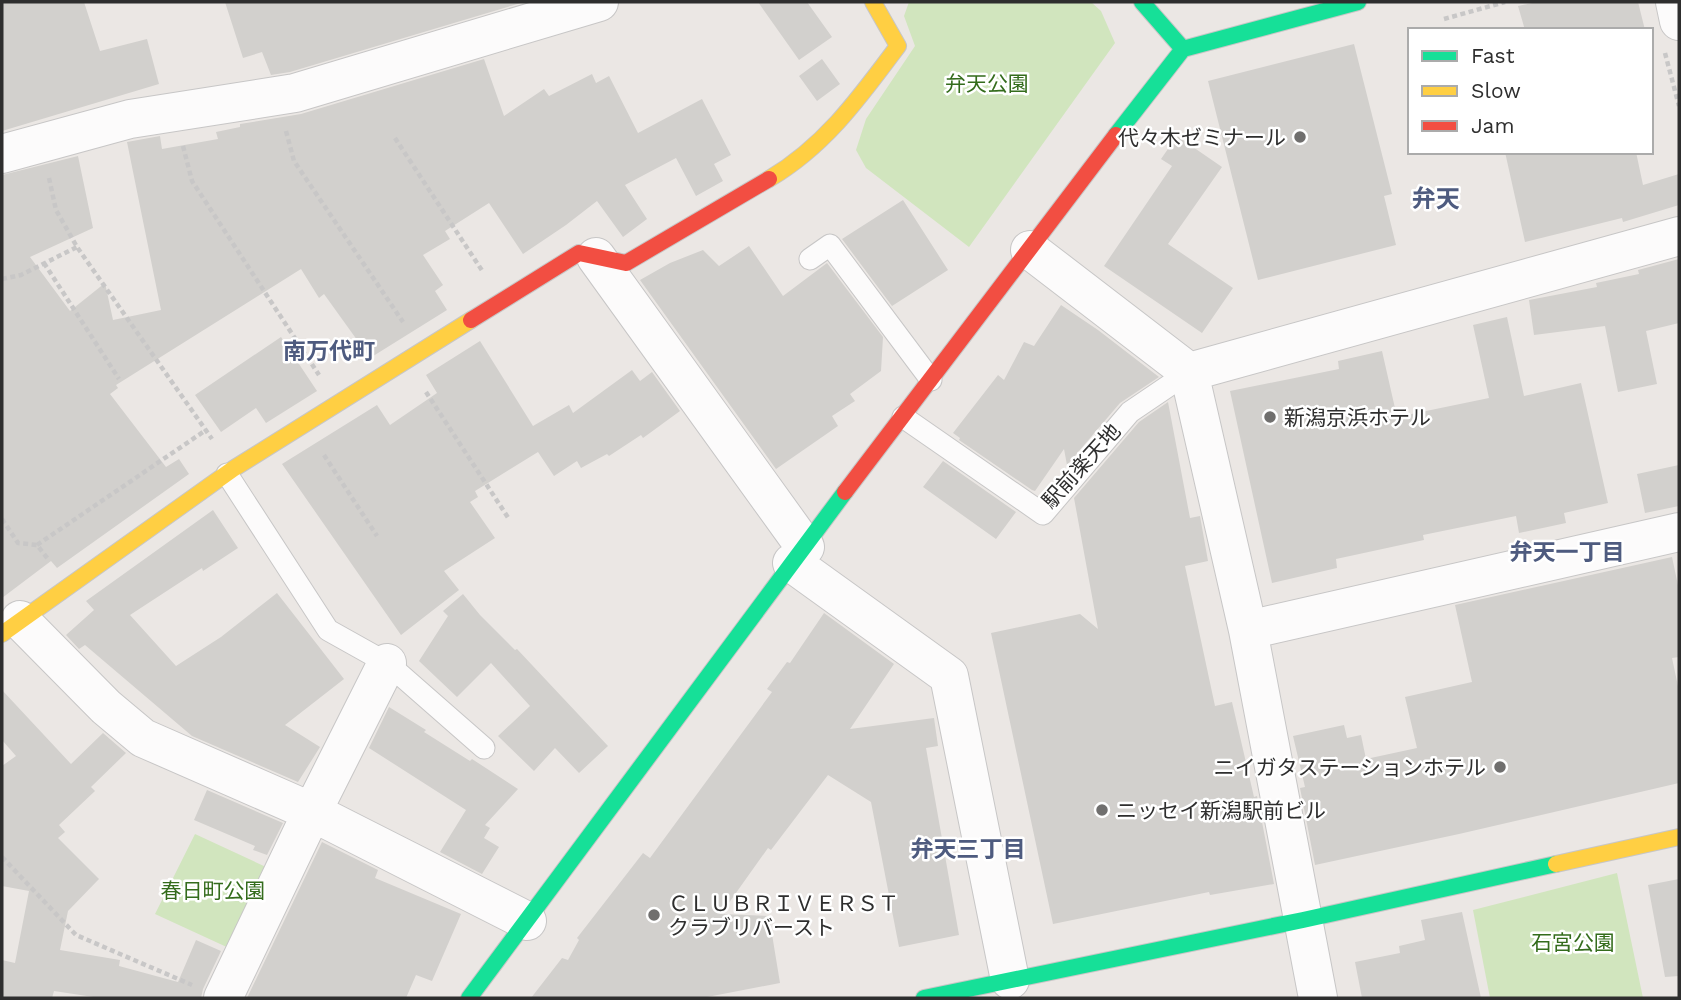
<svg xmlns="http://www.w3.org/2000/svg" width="1681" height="1000" viewBox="0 0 1681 1000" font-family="'Work Sans','Noto Sans JP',sans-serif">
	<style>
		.green { fill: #d1e5be }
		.building { fill: #d2d0cd }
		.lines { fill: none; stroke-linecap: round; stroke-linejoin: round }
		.lane-casing { stroke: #c7c6c6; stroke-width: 23 }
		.street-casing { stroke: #c7c6c6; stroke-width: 40 }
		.fast-casing { stroke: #c7c6c6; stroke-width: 18 }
		.slow-casing { stroke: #c7c6c6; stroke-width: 18 }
		.jam-casing { stroke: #c7c6c6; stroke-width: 18 }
		.path { stroke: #c8c7c7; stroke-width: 4.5; stroke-dasharray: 5 3.5; stroke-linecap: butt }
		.lane { stroke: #fcfbfb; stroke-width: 21 }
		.street { stroke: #fcfbfb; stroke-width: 38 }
		.fast { stroke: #16e098; stroke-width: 16 }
		.slow { stroke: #ffcf43; stroke-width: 16 }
		.jam { stroke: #f24e42; stroke-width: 16 }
		.poi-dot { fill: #706f6e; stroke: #fff; stroke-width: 2.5 }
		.labels { text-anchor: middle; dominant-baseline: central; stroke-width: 5; stroke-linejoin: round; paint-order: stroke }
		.park-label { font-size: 21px; fill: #346c1c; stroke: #fff }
		.poi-label { font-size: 21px; fill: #2e2e2e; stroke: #fff; text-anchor: start }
		.street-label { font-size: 21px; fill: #2e2e2e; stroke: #fff }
		.neighbourhood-label { font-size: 23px; font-weight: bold; fill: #4e5b7f; stroke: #fff }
		.quarter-label { font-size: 24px; font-weight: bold; fill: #4e5b7f; stroke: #fff }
	</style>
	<rect width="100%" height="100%" fill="#ebe7e4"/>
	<!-- green -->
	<path class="green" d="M 909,2 L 1091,2 L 1101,11 L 1115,43 L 969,247 L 866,168 L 856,150 L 866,119 L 915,46 L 904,16 Z
		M 195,834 L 266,867 L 231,949 L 155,914 Z
		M 1617,873 L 1643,998 L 1490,998 L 1473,910 Z"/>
	<!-- building -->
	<path class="building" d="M 2,2 L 84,2 L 100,51 L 147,39 L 159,84 L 2,131 Z
		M 225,2 L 524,2 L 290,72 L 271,75 L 262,52 L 243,58 Z
		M 758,2 L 807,2 L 832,37 L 799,60 Z
		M 1537,2 L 1638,2 L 1645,30 L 1525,30 L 1518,6 Z
		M 1354,44 L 1392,194 L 1384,196 L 1396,245 L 1258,280 L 1208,81 Z
		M 484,59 L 504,116 L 544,89 L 549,96 L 592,74 L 596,83 L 609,76 L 638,133 L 702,99 L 731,155 L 714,164 L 723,181 L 696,196 L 676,158 L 625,185 L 647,219 L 623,237 L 597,201 L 566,225 L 523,254 L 489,203 L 445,231 L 450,239 L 423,255 L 443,285 L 435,291 L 447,310 L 370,358 L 324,294 L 319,298 L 301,269 L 116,385 L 118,388 L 110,394 L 166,467 L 179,459 L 189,474 L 57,568 L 51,561 L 2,598 L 2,175 L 78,156 L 93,228 L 30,257 L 70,311 L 105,283 L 113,320 L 161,310 L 127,142 L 160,136 L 162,149 L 218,139 L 216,132 L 240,127 L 240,124 L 301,114 Z
		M 822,59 L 840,84 L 817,101 L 799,76 Z
		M 1177,136 L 1222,167 L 1168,244 L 1233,288 L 1202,333 L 1104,266 L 1172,166 L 1161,159 Z
		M 1505,152 L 1636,152 L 1643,185 L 1679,174 L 1679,205 L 1623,222 L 1622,218 L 1525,242 Z
		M 903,200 L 948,270 L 892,306 L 842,239 Z
		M 749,246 L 783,296 L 827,263 L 883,337 L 881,371 L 850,394 L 855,401 L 832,416 L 838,426 L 776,469 L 640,280 L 670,263 L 703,250 L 719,266 Z
		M 1679,259 L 1679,323 L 1646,331 L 1657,384 L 1618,392 L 1605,326 L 1534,335 L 1529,300 L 1597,287 L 1596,283 L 1639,274 L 1638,270 Z
		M 1061,305 L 1098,330 L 1159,377 L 1120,403 L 1067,465 L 1064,449 L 1035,491 L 1032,490 L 959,440 L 960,438 L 953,433 L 998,375 L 1004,380 L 1024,342 L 1034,346 Z
		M 1507,317 L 1524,396 L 1581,383 L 1608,503 L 1564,513 L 1566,523 L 1519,533 L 1516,516 L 1423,535 L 1424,540 L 1336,559 L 1337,568 L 1272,583 L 1230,391 L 1339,369 L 1338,361 L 1382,351 L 1397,417 L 1489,398 L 1473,325 Z
		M 281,337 L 317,391 L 266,423 L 256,408 L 221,432 L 195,395 Z
		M 480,341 L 533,426 L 569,405 L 573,413 L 632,370 L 640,381 L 652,372 L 680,411 L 643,438 L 641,435 L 609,456 L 607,454 L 581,468 L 577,461 L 554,476 L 538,452 L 475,491 L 478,497 L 470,502 L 495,538 L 444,571 L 459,590 L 401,635 L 282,464 L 377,405 L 390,425 L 437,393 L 426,375 Z
		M 1168,402 L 1190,518 L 1200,516 L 1208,561 L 1185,566 L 1215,706 L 1232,702 L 1254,797 L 1257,796 L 1274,884 L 1210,895 L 1209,892 L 1053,924 L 991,633 L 1080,614 L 1098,629 L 1074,498 L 1139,422 Z
		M 943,461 L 1016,512 L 996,539 L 923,487 Z
		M 1679,465 L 1679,506 L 1645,513 L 1637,474 Z
		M 213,510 L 238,548 L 203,571 L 202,568 L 130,615 L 176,666 L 221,637 L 277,593 L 344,679 L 285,725 L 320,747 L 298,782 L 192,736 L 85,645 L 79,649 L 66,635 L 94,610 L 86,601 Z
		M 1672,557 L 1679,590 L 1679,657 L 1672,658 L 1679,691 L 1679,783 L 1459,834 L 1315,865 L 1300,788 L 1305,787 L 1293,736 L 1344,725 L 1347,738 L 1361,735 L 1366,759 L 1417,748 L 1405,697 L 1472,682 L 1455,605 Z
		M 463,594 L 480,615 L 515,650 L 517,649 L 608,746 L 579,773 L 555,748 L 534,771 L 498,736 L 530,706 L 491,663 L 457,697 L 419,661 L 448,616 L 443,611 Z
		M 824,613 L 894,664 L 850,729 L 934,718 L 938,746 L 926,748 L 959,935 L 899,947 L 871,802 L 828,775 L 771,850 L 768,848 L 721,914 L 769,916 L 780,983 L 702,998 L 531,998 L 562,958 L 568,960 L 579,940 L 577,938 L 643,853 L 650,858 L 772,692 L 767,689 L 787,662 L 790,663 Z
		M 2,690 L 71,764 L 103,733 L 126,753 L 91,787 L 95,791 L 59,825 L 65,832 L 58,838 L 99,879 L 68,911 L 60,950 L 120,960 L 119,966 L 178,982 L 196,940 L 221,951 L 203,989 L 201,998 L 100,998 L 54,991 L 52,998 L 2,998 L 2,960 L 15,963 L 29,891 L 2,886 L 2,766 L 16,756 L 2,740 Z
		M 389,707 L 426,730 L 424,732 L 470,761 L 472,759 L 518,789 L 485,825 L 490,828 L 484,838 L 499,847 L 482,874 L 440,852 L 466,810 L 369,748 Z
		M 207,790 L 283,823 L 267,855 L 253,850 L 255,846 L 194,820 Z
		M 322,842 L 378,870 L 375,878 L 461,914 L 432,981 L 416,975 L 406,998 L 247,998 Z
		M 1679,879 L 1679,976 L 1665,977 L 1648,885 Z
		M 1462,912 L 1481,998 L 1362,998 L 1355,962 L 1400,953 L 1399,946 L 1425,940 L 1421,920 Z"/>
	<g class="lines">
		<defs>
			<path id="lane" d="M 810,259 L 830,245 L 931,380
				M 903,417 L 1043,514 L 1130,412 L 1189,372
				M 227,474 L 328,630 L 387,663 L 484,748"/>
			<path id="street" d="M 1675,2 L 1679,21
				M 2,154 L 130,119 L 295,93 L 599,2
				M 1030,250 L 1189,372 L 1248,630 L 1318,998
				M 596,257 L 805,547
				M 1189,372 L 1679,236
				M 792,563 L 949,676 L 1010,980
				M 20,620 L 106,707 L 143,738 L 312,812 L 527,921
				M 1248,630 L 1679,532
				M 223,998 L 312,812 L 387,663"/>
			<path id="fast" d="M 1142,2 L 1183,49
				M 1116,135 L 1183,49 L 1358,2
				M 469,998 L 845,492
				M 924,998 L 1303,920 L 1556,864"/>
			<path id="slow" d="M 769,179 C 825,146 860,97 898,46 L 873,2
				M 2,634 L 233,469 L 471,320
				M 1556,864 L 1679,837"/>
			<path id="jam" d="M 471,320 L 579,253 L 626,263 L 769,179
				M 845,492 L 1116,135"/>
		</defs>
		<!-- lane casing -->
		<use href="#lane" class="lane-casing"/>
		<!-- street casing -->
		<use href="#street" class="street-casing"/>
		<!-- fast casing -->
		<use href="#fast" class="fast-casing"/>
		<!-- slow casing -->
		<use href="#slow" class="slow-casing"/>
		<!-- jam casing -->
		<use href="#jam" class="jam-casing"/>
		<!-- path -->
		<path class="path" d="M 1444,19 L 1505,2
			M 1665,53 L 1679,106
			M 286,131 L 294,161 L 403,322
			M 395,138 L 483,272
			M 183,146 L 192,181 L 319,375
			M 49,178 L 56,210 L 77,247 L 212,439
			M 44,263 L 119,379
			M 2,279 L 21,275 L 77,247
			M 426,392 L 509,519
			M 324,455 L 377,536
			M 2,519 L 18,543 L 37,545 L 48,559
			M 37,545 L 206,430
			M 2,857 L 76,935 L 192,985"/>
		<!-- lane -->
		<use href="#lane" class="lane"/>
		<!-- street -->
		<use href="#street" class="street"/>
		<!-- fast -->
		<use href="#fast" class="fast"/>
		<!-- slow -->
		<use href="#slow" class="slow"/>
		<!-- jam -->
		<use href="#jam" class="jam"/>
	</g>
	<!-- markers -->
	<g class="poi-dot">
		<circle cx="1300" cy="137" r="7"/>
		<circle cx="1270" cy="417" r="7"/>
		<circle cx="1500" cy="767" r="7"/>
		<circle cx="1102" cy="810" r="7"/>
		<circle cx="654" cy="915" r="7"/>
	</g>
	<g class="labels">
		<!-- park labels -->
		<g class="park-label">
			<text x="987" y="83">弁天公園</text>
			<text x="213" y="890">春日町公園</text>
			<text x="1573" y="942">石宮公園</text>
		</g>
		<!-- poi labels -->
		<g class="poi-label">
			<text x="1286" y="137" text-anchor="end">代々木ゼミナール</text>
			<text x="1284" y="417">新潟京浜ホテル</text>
			<text x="1486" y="767" text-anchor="end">ニイガタステーションホテル</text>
			<text x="1116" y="810">ニッセイ新潟駅前ビル</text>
			<text x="668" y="903">ＣＬＵＢＲＩＶＥＲＳＴ<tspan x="668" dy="24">クラブリバースト</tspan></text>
		</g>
		<!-- street labels -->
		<g class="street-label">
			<text transform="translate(1081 466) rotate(-48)">駅前楽天地</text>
		</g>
		<!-- neighbourhood labels -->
		<g class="neighbourhood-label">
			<text x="329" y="351">南万代町</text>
			<text x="1567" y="552">弁天一丁目</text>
			<text x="968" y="849">弁天三丁目</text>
		</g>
		<!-- quarter labels -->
		<g class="quarter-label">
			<text x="1436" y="199">弁天</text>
		</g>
	</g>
	<!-- border -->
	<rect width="1681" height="1000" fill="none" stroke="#2e2e2e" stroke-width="7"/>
	<!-- legend -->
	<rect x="1408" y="28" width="245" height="126" fill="#ffffff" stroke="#ababab" stroke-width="2"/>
	<rect x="1422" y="51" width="35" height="10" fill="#16e098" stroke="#ababab" stroke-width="2"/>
	<text x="1471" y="63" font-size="21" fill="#2e2e2e">Fast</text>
	<rect x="1422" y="86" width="35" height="10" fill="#ffcf43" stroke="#ababab" stroke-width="2"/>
	<text x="1471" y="98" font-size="21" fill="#2e2e2e">Slow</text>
	<rect x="1422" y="121" width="35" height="10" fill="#f24e42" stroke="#ababab" stroke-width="2"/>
	<text x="1471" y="133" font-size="21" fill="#2e2e2e">Jam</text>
</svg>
